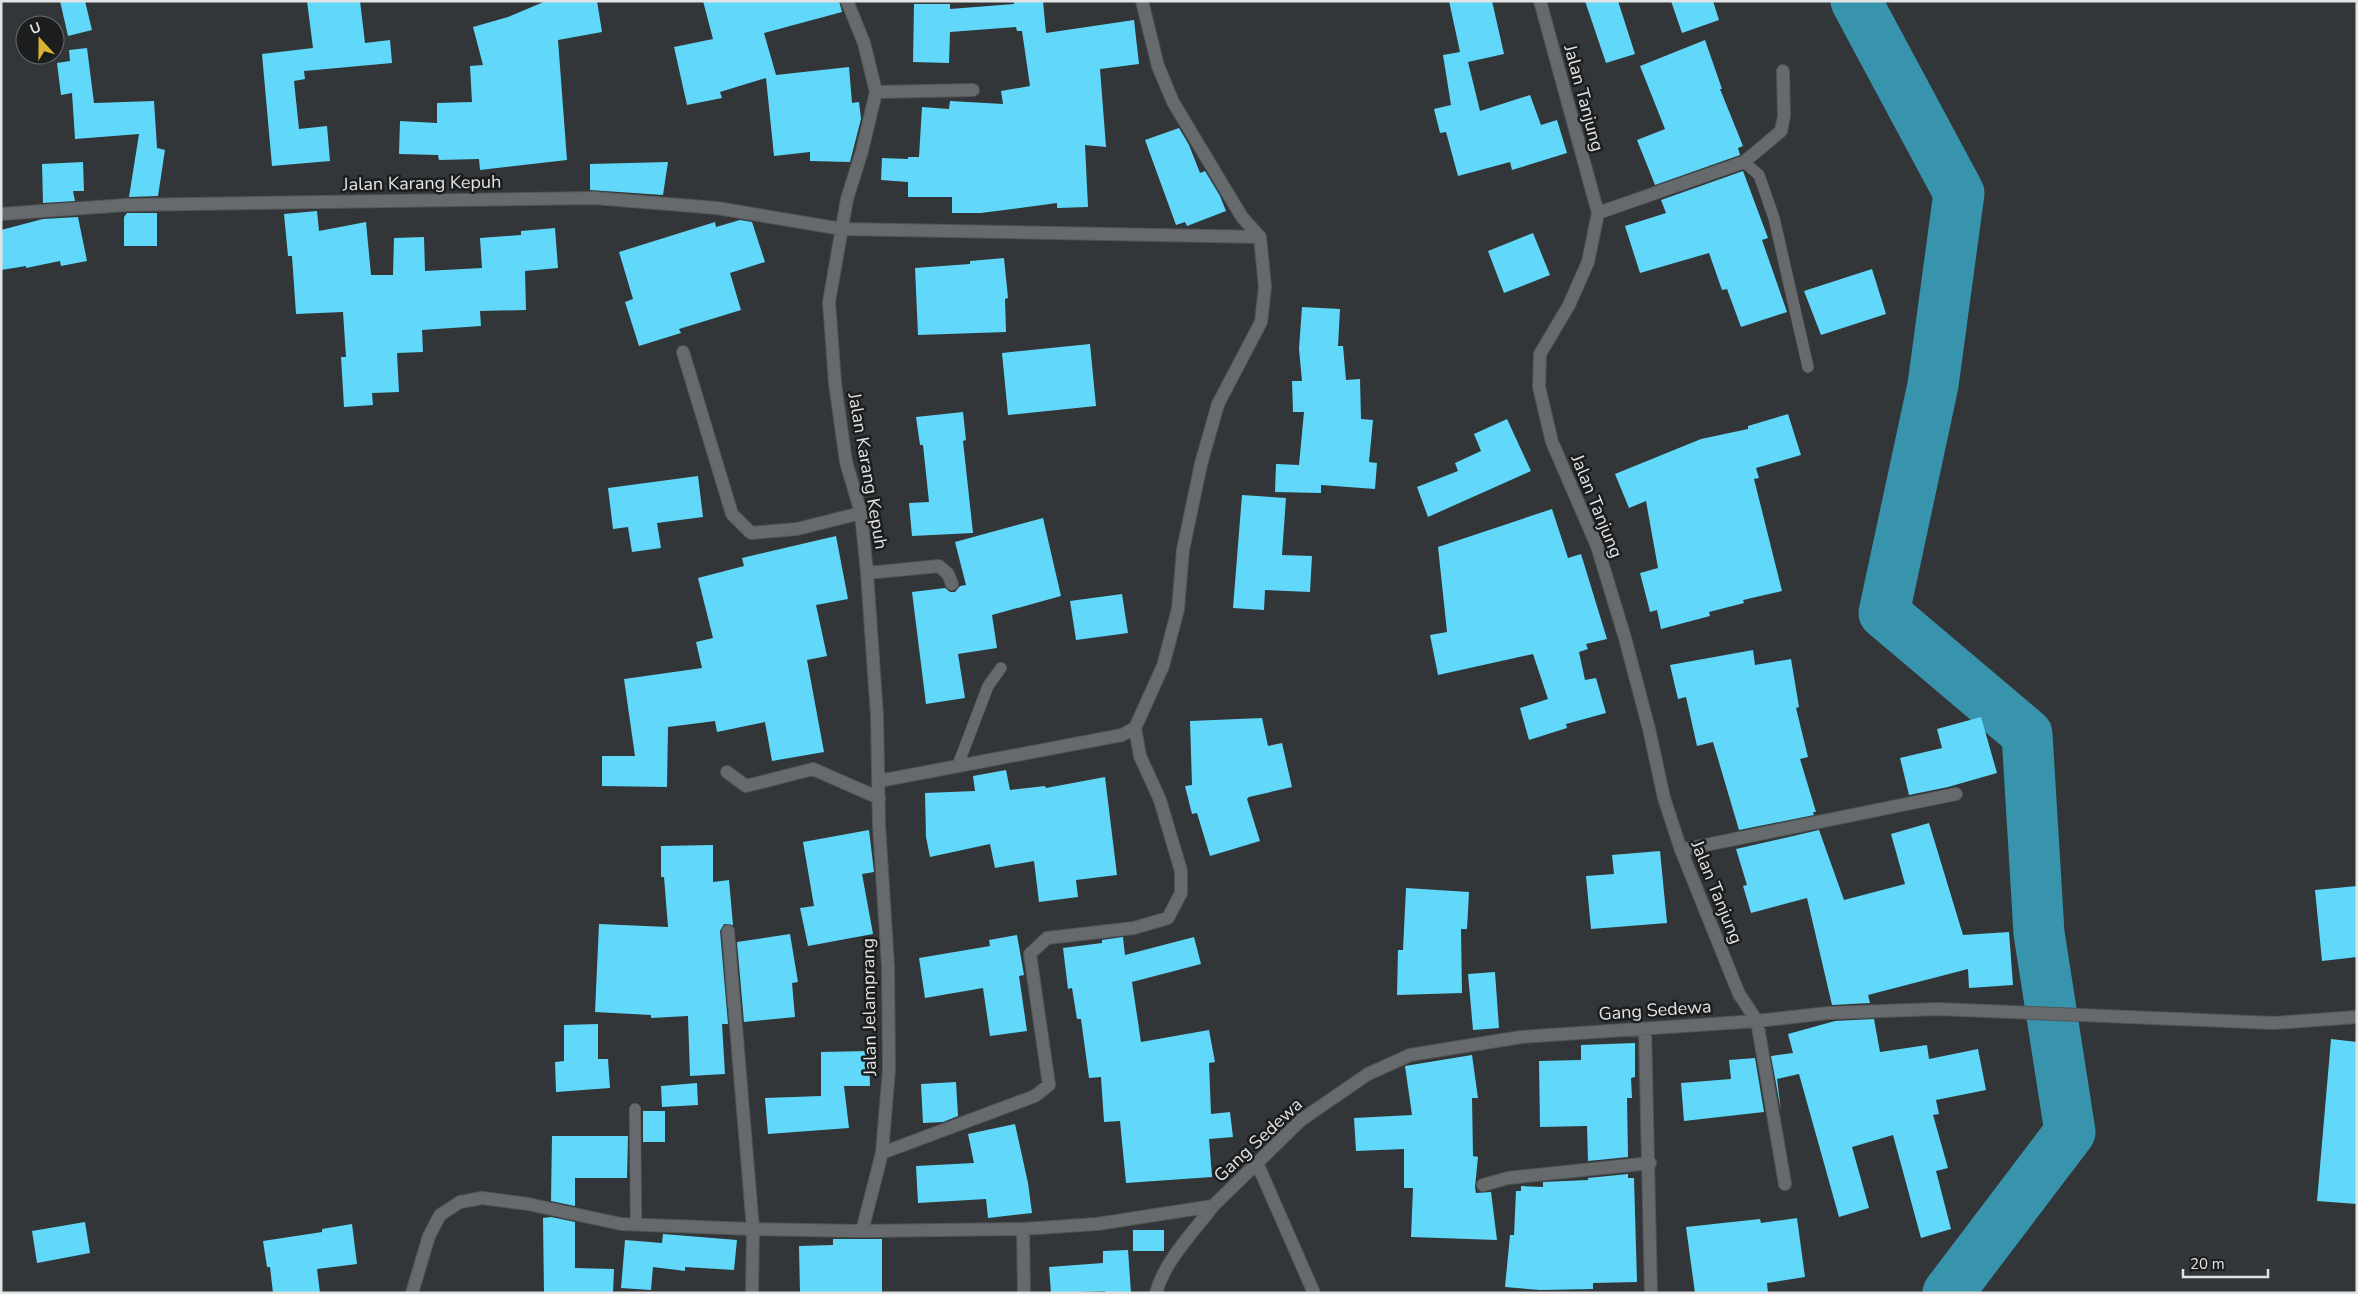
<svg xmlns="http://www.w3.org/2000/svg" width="2358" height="1294" viewBox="0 0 2358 1294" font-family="'Nunito Sans',sans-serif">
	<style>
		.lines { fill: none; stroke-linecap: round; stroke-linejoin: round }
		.river { stroke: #3893ad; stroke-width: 51 }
		.building { fill: #61d8fa }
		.service-casing { stroke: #525556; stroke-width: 12 }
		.minor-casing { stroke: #525556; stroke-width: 14 }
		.service { stroke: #666a6c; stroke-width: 11 }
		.minor { stroke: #666a6c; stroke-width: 12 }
		.labels { text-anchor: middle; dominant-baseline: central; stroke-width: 5; stroke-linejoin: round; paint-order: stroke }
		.street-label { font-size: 18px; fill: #e1e3e4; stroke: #1c1d1e }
	</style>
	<rect width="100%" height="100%" fill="#323638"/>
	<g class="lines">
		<!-- river -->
		<path class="river" d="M 1856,1 L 1959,193 L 1933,385 L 1884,613 L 2027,734 L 2039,933 L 2070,1132 L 1948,1293"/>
	</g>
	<!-- building -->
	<path class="building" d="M 60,1 L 85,1 L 92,30 L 68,36 Z
		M 307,1 L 360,1 L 365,43 L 390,40 L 392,63 L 304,71 L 305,79 L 294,81 L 299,129 L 327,126 L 330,161 L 272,166 L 262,54 L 313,48 Z
		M 546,1 L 597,1 L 602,32 L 558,40 L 567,160 L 480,170 L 479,159 L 439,160 L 438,155 L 399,154 L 400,121 L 437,123 L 437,103 L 472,102 L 470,66 L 483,65 L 473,27 L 508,17 Z
		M 703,1 L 839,1 L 842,12 L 764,33 L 776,75 L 849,67 L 852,103 L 859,102 L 861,119 L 850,162 L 810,161 L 810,152 L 774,156 L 766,78 L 720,92 L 722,98 L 687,105 L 674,47 L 713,39 Z
		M 1014,1 L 1043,1 L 1046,33 L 1134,20 L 1139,64 L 1100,69 L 1106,147 L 1085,145 L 1088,207 L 1057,208 L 1057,203 L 981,213 L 952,213 L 952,197 L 908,197 L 908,182 L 881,180 L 882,158 L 908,159 L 908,157 L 919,157 L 922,107 L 949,109 L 950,101 L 1003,104 L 1001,91 L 1030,86 L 1022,31 L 1017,31 L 1016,27 L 950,32 L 949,63 L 913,62 L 914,4 L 950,4 L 950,9 L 1014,4 Z
		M 1449,1 L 1492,1 L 1504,54 L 1468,62 L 1480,111 L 1530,95 L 1541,125 L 1557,120 L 1567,153 L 1512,170 L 1510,162 L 1458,176 L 1446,132 L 1440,133 L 1434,109 L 1451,105 L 1443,55 L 1460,52 Z
		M 1585,1 L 1618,1 L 1635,54 L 1606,63 Z
		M 1671,1 L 1713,1 L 1719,20 L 1682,33 Z
		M 1705,40 L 1722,89 L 1720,89 L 1743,146 L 1738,148 L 1740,155 L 1655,185 L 1637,140 L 1665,129 L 1640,66 Z
		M 87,48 L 94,103 L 154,101 L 157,148 L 165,150 L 158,196 L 129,197 L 139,134 L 75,139 L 72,93 L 61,95 L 57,63 L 70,61 L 69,50 Z
		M 1179,128 L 1189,145 L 1200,173 L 1205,171 L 1220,196 L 1226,211 L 1187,226 L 1185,222 L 1176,225 L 1145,140 Z
		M 83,162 L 84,191 L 73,191 L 75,201 L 43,203 L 42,164 Z
		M 668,162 L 663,195 L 590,190 L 590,164 Z
		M 1743,171 L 1768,238 L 1762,240 L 1787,312 L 1741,327 L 1727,289 L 1722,290 L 1709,253 L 1640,273 L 1625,226 L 1666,213 L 1661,200 Z
		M 317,211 L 319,231 L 366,222 L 371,275 L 393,275 L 394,238 L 424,237 L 425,271 L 482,268 L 480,238 L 521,235 L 521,231 L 555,228 L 558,268 L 525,271 L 526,310 L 480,311 L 481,326 L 422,330 L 423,352 L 397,353 L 399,392 L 372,393 L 373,405 L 344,407 L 341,357 L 346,357 L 343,312 L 296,314 L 292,256 L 288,256 L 284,214 Z
		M 127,213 L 157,213 L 157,246 L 124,246 L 124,217 Z
		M 78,217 L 87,261 L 61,266 L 60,261 L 26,268 L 26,266 L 1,270 L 1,230 L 43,219 Z
		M 740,220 L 752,222 L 765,262 L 730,273 L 741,310 L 679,329 L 681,333 L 639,346 L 625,302 L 633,299 L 619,252 L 715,222 L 716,227 Z
		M 1533,233 L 1550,275 L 1504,293 L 1488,251 Z
		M 1004,258 L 1008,298 L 1005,299 L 1006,332 L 918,335 L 915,268 L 970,264 L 970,261 Z
		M 1872,269 L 1886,314 L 1821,335 L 1804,291 Z
		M 1302,307 L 1340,309 L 1338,346 L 1343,346 L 1346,380 L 1360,379 L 1361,419 L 1373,420 L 1369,462 L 1377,463 L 1375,489 L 1321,485 L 1321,493 L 1275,492 L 1276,464 L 1299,465 L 1304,412 L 1293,412 L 1292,381 L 1302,381 L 1299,349 Z
		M 1090,344 L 1096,406 L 1008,415 L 1002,353 Z
		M 963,412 L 966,440 L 963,441 L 973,533 L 912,536 L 909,503 L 929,502 L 923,445 L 920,445 L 916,417 Z
		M 1788,414 L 1801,455 L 1756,468 L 1759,478 L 1754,479 L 1782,591 L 1743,600 L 1744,603 L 1709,612 L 1710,616 L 1661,629 L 1657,610 L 1650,612 L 1640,573 L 1658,568 L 1646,501 L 1629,508 L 1615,474 L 1701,439 L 1748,429 L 1748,426 Z
		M 1507,419 L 1531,471 L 1428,517 L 1417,487 L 1458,471 L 1455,463 L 1481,451 L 1474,434 Z
		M 698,476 L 703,517 L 657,523 L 661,548 L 632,552 L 628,527 L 613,529 L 608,488 Z
		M 1242,495 L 1286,498 L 1282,555 L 1312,556 L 1310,592 L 1265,590 L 1264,610 L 1233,608 Z
		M 1552,509 L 1568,558 L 1581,554 L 1607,639 L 1586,644 L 1588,649 L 1579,652 L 1585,680 L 1596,678 L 1606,713 L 1566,724 L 1567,728 L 1529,740 L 1520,708 L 1548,699 L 1533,654 L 1438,675 L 1430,635 L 1447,632 L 1438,547 Z
		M 1043,518 L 1061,596 L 992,615 L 997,648 L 958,654 L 965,698 L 926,704 L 912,592 L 945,588 L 950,592 L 955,592 L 960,586 L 966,585 L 955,542 Z
		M 836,536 L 848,599 L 816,605 L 827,656 L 807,660 L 824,752 L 772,761 L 765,722 L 717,732 L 715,721 L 668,727 L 667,787 L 602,786 L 602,756 L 635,756 L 624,679 L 702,668 L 696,642 L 713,638 L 698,578 L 744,566 L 742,558 Z
		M 1122,594 L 1128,633 L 1076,640 L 1070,601 Z
		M 1753,650 L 1755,665 L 1791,659 L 1799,707 L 1796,708 L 1808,757 L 1800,759 L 1816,812 L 1813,812 L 1814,815 L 1739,830 L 1713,742 L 1697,746 L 1686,697 L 1678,699 L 1670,665 Z
		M 1981,717 L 1997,773 L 1948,787 L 1909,795 L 1900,758 L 1942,748 L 1937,729 Z
		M 1262,718 L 1268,746 L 1282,743 L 1292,787 L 1249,797 L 1247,799 L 1260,841 L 1210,856 L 1197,813 L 1192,814 L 1185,786 L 1192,785 L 1190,721 Z
		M 1006,770 L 1010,790 L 1045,786 L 1046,788 L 1105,777 L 1117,875 L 1076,880 L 1078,897 L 1039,902 L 1034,861 L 995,868 L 990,844 L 930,857 L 926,837 L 925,793 L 975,791 L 973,776 Z
		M 1929,823 L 1963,935 L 2009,932 L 2013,985 L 1969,988 L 1968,969 L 1868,995 L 1870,1003 L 1832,1005 L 1807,898 L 1751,913 L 1743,886 L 1747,885 L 1736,849 L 1819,830 L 1844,900 L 1905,884 L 1891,834 Z
		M 869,830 L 874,872 L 862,874 L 873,934 L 808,946 L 800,908 L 814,906 L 803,842 Z
		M 713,845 L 713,882 L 729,880 L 733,925 L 724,924 L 720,931 L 728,1024 L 722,1024 L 725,1074 L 690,1076 L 688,1016 L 651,1018 L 651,1015 L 595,1012 L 599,924 L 668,927 L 664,877 L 661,877 L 661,846 Z
		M 1660,851 L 1667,923 L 1591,929 L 1586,876 L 1614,874 L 1612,855 Z
		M 2357,886 L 2357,957 L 2322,961 L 2315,890 Z
		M 1406,888 L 1469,892 L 1467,929 L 1461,929 L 1462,993 L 1397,995 L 1398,950 L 1403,950 Z
		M 790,934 L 798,982 L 792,983 L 795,1017 L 744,1022 L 737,942 Z
		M 1017,935 L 1024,975 L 1019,976 L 1027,1031 L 990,1036 L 983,988 L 925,998 L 919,958 L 990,946 L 989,940 Z
		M 1123,937 L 1125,955 L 1194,937 L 1201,964 L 1132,982 L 1141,1042 L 1209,1030 L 1215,1062 L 1209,1063 L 1211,1114 L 1230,1112 L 1233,1137 L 1209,1139 L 1212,1177 L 1126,1183 L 1120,1121 L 1104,1122 L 1101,1077 L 1089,1078 L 1081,1019 L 1077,1019 L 1072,988 L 1068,989 L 1063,948 L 1102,943 L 1102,940 Z
		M 1495,972 L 1499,1028 L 1473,1030 L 1468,974 Z
		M 1874,1019 L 1880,1052 L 1927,1045 L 1929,1059 L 1978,1049 L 1986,1090 L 1936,1100 L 1939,1114 L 1933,1115 L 1948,1168 L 1936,1171 L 1951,1229 L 1921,1238 L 1893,1135 L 1852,1147 L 1869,1208 L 1839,1217 L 1799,1074 L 1777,1079 L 1781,1111 L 1771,1056 L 1793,1053 L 1788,1034 L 1835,1021 Z
		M 598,1024 L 598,1059 L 608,1059 L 610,1088 L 556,1092 L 555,1062 L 564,1061 L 564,1025 Z
		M 2331,1039 L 2357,1042 L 2357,1204 L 2317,1201 Z
		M 1635,1043 L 1635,1077 L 1631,1078 L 1632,1098 L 1627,1098 L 1628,1157 L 1588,1161 L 1587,1126 L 1540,1127 L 1539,1061 L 1581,1060 L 1581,1045 Z
		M 869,1051 L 870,1086 L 844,1086 L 849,1128 L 768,1134 L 765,1098 L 821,1096 L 821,1052 Z
		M 1472,1055 L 1478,1098 L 1472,1098 L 1473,1156 L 1478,1157 L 1475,1187 L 1476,1193 L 1491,1192 L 1497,1240 L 1411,1237 L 1413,1188 L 1404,1188 L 1404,1149 L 1356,1151 L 1354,1118 L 1412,1115 L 1405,1066 Z
		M 1755,1058 L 1764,1112 L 1684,1121 L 1681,1083 L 1731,1079 L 1729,1060 Z
		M 956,1082 L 958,1116 L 943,1122 L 923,1123 L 921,1084 Z
		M 697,1083 L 698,1105 L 662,1107 L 661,1086 Z
		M 643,1111 L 665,1111 L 665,1142 L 643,1142 Z
		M 1015,1124 L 1028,1183 L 1032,1213 L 988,1218 L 986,1199 L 918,1203 L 916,1166 L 974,1163 L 968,1134 Z
		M 552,1136 L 628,1136 L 627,1178 L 575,1178 L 575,1206 L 551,1201 Z
		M 1628,1174 L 1628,1178 L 1634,1178 L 1637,1282 L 1593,1283 L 1593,1289 L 1540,1290 L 1505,1287 L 1510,1235 L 1514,1235 L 1516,1191 L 1521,1191 L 1521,1186 L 1543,1187 L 1543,1182 L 1588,1180 L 1588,1178 Z
		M 551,1217 L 575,1222 L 575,1268 L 614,1269 L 613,1293 L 544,1293 L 543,1218 Z
		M 1797,1218 L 1805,1277 L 1767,1283 L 1768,1293 L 1695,1293 L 1686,1227 L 1760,1219 L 1761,1223 Z
		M 85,1222 L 90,1253 L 37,1263 L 32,1231 Z
		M 352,1224 L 357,1264 L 317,1269 L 320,1293 L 273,1293 L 270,1267 L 267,1267 L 263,1241 L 322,1232 L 322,1229 Z
		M 1133,1230 L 1164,1230 L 1164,1251 L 1133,1251 Z
		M 663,1234 L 737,1240 L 734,1270 L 685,1267 L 685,1271 L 653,1267 L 651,1290 L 621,1288 L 625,1240 L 662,1243 Z
		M 833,1239 L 882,1239 L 882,1293 L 800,1293 L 799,1246 L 833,1245 Z
		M 1128,1250 L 1131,1293 L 1106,1293 L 1105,1291 L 1051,1293 L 1049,1267 L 1103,1263 L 1103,1251 Z"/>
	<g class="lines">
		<defs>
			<path id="service" d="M 1744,162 L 1759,175 L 1774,218 L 1808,367
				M 958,765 L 988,686 L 1001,668
				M 635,1109 L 636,1224"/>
			<path id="minor" d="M 847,1 L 864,43 L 876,92 L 862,151 L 847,199 L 829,302 L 835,383 L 846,462 L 861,513 L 867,573 L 877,716 L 879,825 L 888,966 L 889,1069 L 882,1153 L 862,1231
				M 1540,1 L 1598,213 L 1588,262 L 1569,305 L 1540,354 L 1539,387 L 1552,442 L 1597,546 L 1625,638 L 1649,729 L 1664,798 L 1681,850 L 1739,994 L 1757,1021 L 1785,1184
				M 876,92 L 973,90
				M 1598,213 L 1744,162 L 1781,131 L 1784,116 L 1783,71
				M 1,214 L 126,205 L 594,198 L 717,208 L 842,229 L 1260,237
				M 683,352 L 732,514 L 751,533 L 797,529 L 861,513
				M 867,573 L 939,566 L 948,574 L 952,584
				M 727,772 L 746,786 L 813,769 L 879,798
				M 879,781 L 1122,735 L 1135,728
				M 1681,850 L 1956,794
				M 1645,1029 L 1651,1293
				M 882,1153 L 1035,1096 L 1049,1085 L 1030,954 L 1047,938 L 1134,928 L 1168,918 L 1181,893 L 1181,871 L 1160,800 L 1140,756 L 1135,728 L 1163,666 L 1178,609 L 1183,550 L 1201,464 L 1218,404 L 1261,322 L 1265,287 L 1260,237 L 1242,217 L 1173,102 L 1158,66 L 1142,1
				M 1257,1163 L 1314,1293
				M 1483,1185 L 1508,1178 L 1650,1163
				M 1023,1229 L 1024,1293
				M 412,1293 L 429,1236 L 440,1215 L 460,1202 L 482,1198 L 528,1204 L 621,1224 L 753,1229 L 728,931
				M 752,1293 L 753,1229 L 862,1231 L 1023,1229 L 1097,1224 L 1213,1206 L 1301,1120 L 1368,1074 L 1410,1055 L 1521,1037 L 1757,1021 L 1828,1013 L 1938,1009 L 2274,1023 L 2357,1017
				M 1156,1293 C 1165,1260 1193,1233 1213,1206"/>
		</defs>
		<!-- service casing -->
		<use href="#service" class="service-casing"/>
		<!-- minor casing -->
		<use href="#minor" class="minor-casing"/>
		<!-- service -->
		<use href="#service" class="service"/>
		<!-- minor -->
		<use href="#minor" class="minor"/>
	</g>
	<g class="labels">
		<!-- street labels -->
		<g class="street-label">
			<text transform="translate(1584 98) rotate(75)">Jalan Tanjung</text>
			<text transform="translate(422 183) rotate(-1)">Jalan Karang Kepuh</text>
			<text transform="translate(868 471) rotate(80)">Jalan Karang Kepuh</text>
			<text transform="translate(1597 506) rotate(68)">Jalan Tanjung</text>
			<text transform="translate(1717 892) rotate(68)">Jalan Tanjung</text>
			<text transform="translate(869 1007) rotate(-91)">Jalan Jelamprang</text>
			<text transform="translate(1655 1010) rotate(-4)">Gang Sedewa</text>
			<text transform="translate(1258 1140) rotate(-43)">Gang Sedewa</text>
		</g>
	</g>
	<!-- border -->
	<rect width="2358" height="1294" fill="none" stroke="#e1e3e4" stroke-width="5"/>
	<!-- north arrow -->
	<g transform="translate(40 40) rotate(339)"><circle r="24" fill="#1c1d1e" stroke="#6b6c6d"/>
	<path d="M0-4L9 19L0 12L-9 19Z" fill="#d9b434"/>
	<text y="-8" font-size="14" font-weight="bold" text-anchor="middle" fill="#e1e3e4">U</text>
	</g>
	<!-- scale -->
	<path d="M2183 1269v8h85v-8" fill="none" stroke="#e1e3e4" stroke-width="2.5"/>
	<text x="2190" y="1269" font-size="15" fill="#e1e3e4" stroke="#1c1d1e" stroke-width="4" paint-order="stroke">20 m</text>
</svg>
